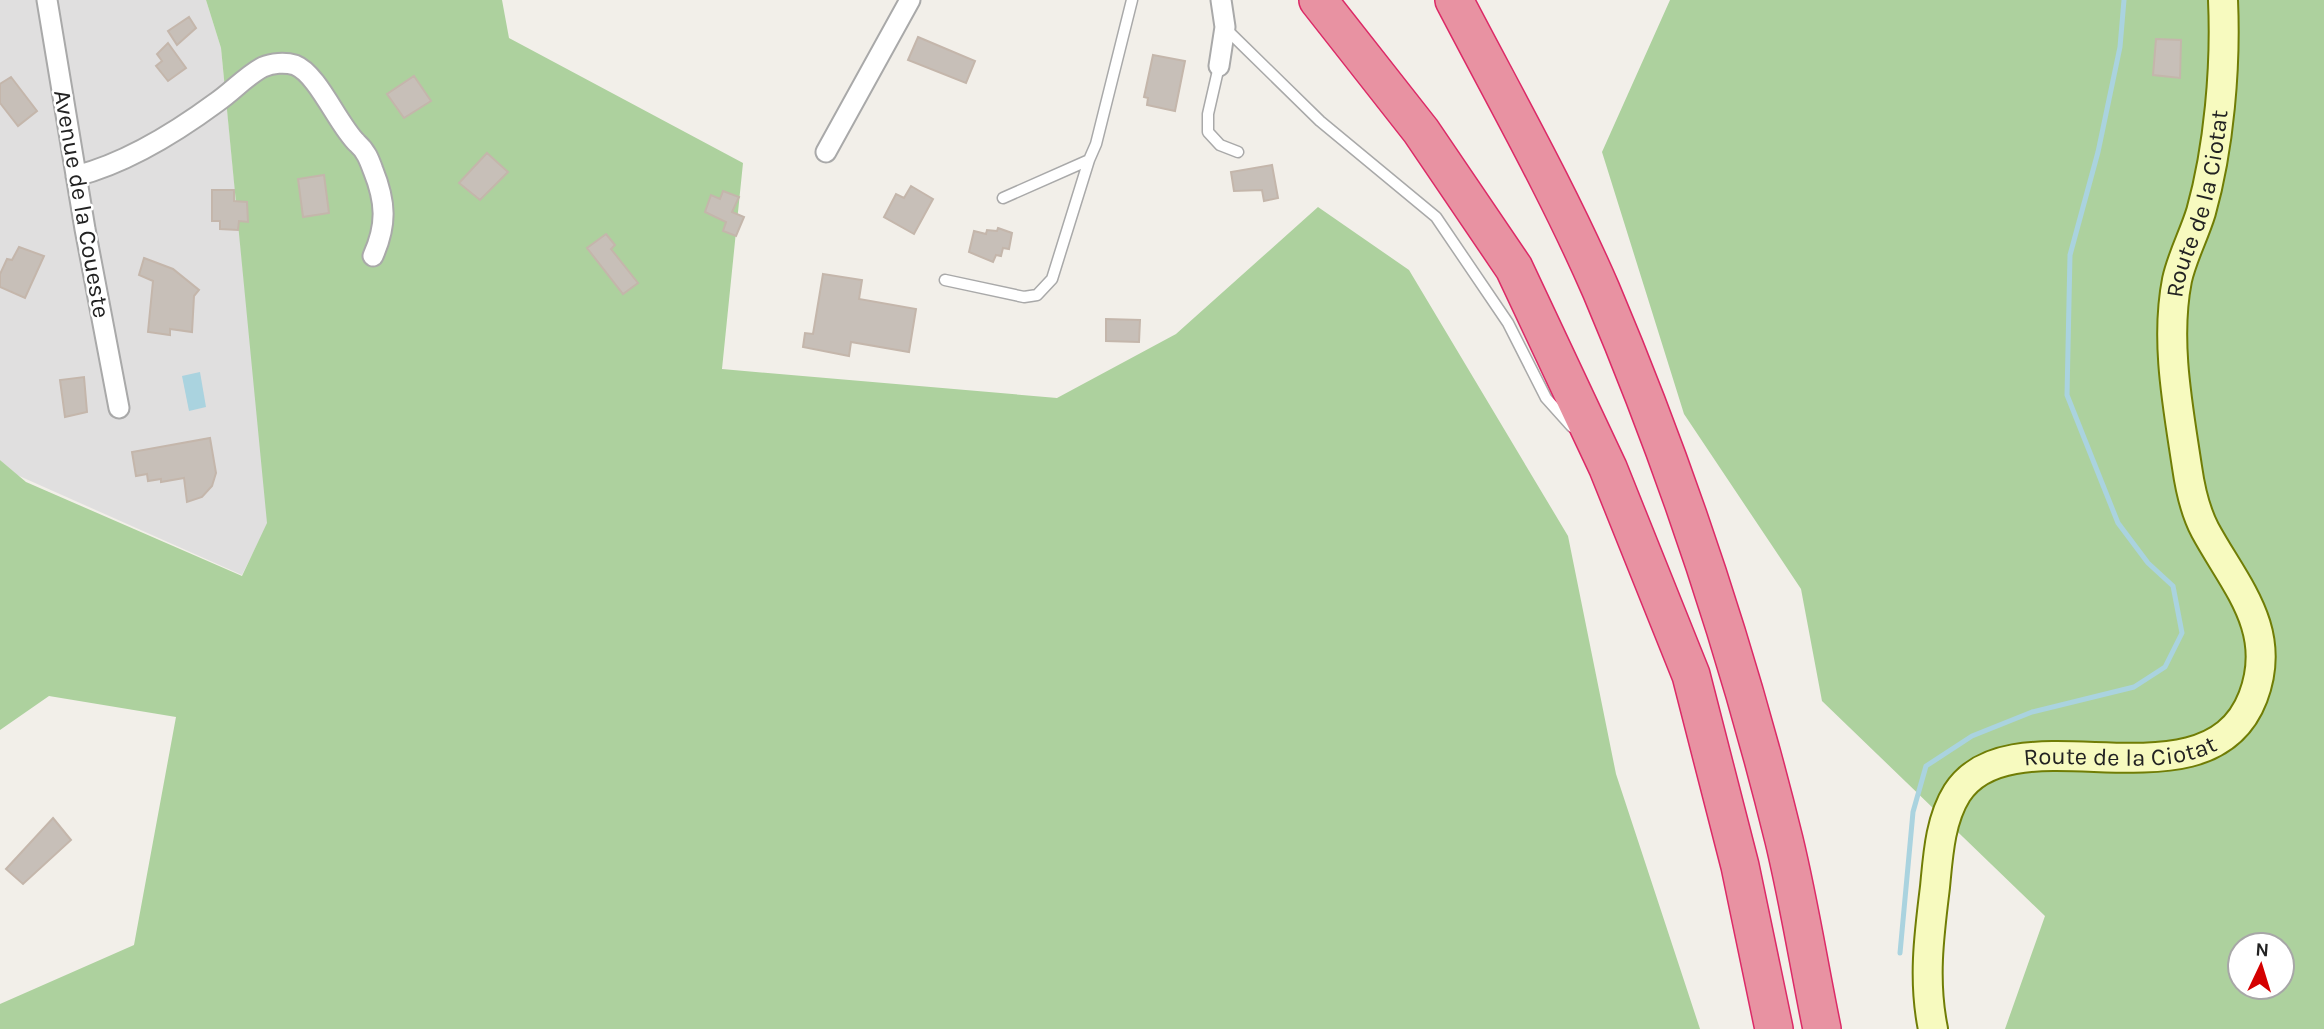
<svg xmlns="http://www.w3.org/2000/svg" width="2324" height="1029" viewBox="0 0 2324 1029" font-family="Karla,sans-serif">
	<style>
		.residential { fill: #e0dfdf }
		.forest { fill: #add19e; fill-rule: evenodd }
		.water { fill: #aad3df }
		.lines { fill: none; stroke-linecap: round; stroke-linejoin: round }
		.stream { stroke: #aad3df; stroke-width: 5 }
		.building { fill: #c7bfb8; stroke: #c4b6ab; stroke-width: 2 }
		.lane-casing { stroke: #a9a9a9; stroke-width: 13 }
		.street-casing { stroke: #a9a9a9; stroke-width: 23 }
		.secondary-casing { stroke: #707d05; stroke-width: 32 }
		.highway-casing { stroke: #dc2a67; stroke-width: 40 }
		.lane { stroke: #fff; stroke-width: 10 }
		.street { stroke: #fff; stroke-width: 19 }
		.secondary { stroke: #f7fabf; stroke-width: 28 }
		.highway { stroke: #e892a2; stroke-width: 37 }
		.labels { text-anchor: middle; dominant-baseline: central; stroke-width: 5; stroke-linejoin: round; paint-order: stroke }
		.street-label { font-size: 24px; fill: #222; stroke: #fff }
	</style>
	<rect width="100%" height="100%" fill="#f2efe9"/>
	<!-- residential -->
	<path class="residential" d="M 0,0 L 206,0 L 221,48 L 268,523 L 242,575 L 17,475 L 0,460 Z"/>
	<!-- forest -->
	<path class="forest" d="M 206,0 L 502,0 L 509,38 L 743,163 L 722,369 L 1057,398 L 1176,334 L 1318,207 L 1409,270 L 1568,536 L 1616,774 L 1700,1029 L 0,1029 L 0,1004 L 134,945 L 176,717 L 49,696 L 0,730 L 0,460 L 26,482 L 242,576 L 267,523 L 221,48 Z
		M 1670,0 L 2324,0 L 2324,1029 L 2005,1029 L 2045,916 L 1822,701 L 1801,589 L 1684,414 L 1602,152 ZM 2240,945 L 2282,945 L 2282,987 L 2240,987 Z"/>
	<!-- water -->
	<path class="water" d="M 200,372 L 206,407 L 189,411 L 182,376 Z"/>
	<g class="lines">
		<!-- stream -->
		<path class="stream" d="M 1900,953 L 1913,812 L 1926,766 L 1972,736 L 2032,712 L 2134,687 L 2165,667 L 2182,633 L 2173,586 L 2148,563 L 2118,523 L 2067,395 L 2070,255 L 2098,152 L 2120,47 L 2124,0"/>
	</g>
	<!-- building -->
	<path class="building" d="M 189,17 L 196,28 L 177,45 L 168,31 Z
		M 918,37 L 975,61 L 966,83 L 908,60 Z
		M 2156,39 L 2181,40 L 2180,78 L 2153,75 Z
		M 168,43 L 186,68 L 168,81 L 156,66 L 162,61 L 157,54 Z
		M 1153,55 L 1185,61 L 1175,111 L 1147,105 L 1148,98 L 1144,97 Z
		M 414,76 L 431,101 L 404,118 L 387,94 Z
		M 11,77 L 37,111 L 18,126 L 0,103 L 0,84 Z
		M 487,153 L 508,172 L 480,200 L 459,183 Z
		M 1272,165 L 1278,198 L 1264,201 L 1262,190 L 1234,191 L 1231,172 Z
		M 324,175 L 329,213 L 303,217 L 298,179 Z
		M 911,186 L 933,199 L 914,234 L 884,217 L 896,194 L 904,198 Z
		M 212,190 L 234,190 L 234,201 L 247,202 L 248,222 L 239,221 L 238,230 L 220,229 L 220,221 L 212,221 Z
		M 723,191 L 739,197 L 732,212 L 744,217 L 736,236 L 723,231 L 726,222 L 705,212 L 711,195 L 720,199 Z
		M 998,228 L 1012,233 L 1009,249 L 1003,248 L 1001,256 L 996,255 L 993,262 L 969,252 L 974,231 L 986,234 L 987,230 L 997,231 Z
		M 606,234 L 615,245 L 611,249 L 638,283 L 623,294 L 587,248 Z
		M 19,247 L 44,256 L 25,298 L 0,287 L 0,274 L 7,259 L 12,260 Z
		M 144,258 L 173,269 L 199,290 L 194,296 L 192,332 L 170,329 L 170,335 L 148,332 L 153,281 L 139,275 Z
		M 823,274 L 862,280 L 859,299 L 916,309 L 909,352 L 851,342 L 849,356 L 803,347 L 805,333 L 813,334 Z
		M 1106,319 L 1140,320 L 1139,342 L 1106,341 Z
		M 84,377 L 87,412 L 65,417 L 60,380 Z
		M 210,438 L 216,473 L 212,486 L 202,497 L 187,502 L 184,478 L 161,482 L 161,479 L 148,481 L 147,474 L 136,476 L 132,452 Z
		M 53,818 L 71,840 L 23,884 L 6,869 Z"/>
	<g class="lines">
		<defs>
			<path id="lane" d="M 1225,28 L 1320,121 L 1436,217 L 1508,323 L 1546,398 L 1572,427
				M 1219,66 L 1208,114 L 1208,132 L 1220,145 L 1238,152
				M 1003,198 L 1089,160 L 1096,144 L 1132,0
				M 945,280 L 1024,297 L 1037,295 L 1052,279 L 1089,160"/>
			<path id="street" d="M 47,0 L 85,229 L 119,408
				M 1219,66 L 1225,27 L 1221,0
				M 826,152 L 910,0
				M 76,176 C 127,163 175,133 217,102 C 232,92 247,75 263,67 C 272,63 285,62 295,65 C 318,74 338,125 357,143 C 366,151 369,159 373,170 C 386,202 387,225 373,256"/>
			<g id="secondary">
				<path id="s1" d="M 1933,1029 C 1923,981 1929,935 1935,887 C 1938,856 1940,820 1957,793 C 2013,706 2207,817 2253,697 C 2279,629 2234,584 2205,530 C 2195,511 2190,488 2187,467 C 2178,407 2165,341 2177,280 C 2182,257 2194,235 2201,212 C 2219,148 2226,67 2223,0"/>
			</g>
			<path id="highway" d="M 1318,0 L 1421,131 L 1514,268 L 1608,468 L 1691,675 L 1740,866 L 1774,1029
				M 1454,0 C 1504,96 1558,191 1601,290 C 1676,467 1738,653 1784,840 C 1799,902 1809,966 1822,1029"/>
		</defs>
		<!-- lane casing -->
		<use href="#lane" class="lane-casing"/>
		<!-- street casing -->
		<use href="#street" class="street-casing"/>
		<!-- secondary casing -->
		<use href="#secondary" class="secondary-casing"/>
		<!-- highway casing -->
		<use href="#highway" class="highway-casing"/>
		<!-- lane -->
		<use href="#lane" class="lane"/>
		<!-- street -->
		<use href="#street" class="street"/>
		<!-- secondary -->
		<use href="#secondary" class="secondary"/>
		<!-- highway -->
		<use href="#highway" class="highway"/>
	</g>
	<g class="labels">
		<!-- street labels -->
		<g class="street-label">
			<text stroke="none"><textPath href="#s1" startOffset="1087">Route de la Ciotat</textPath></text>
			<text transform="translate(82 204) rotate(80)">Avenue de la Coueste</text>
			<text stroke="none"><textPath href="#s1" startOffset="415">Route de la Ciotat</textPath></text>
		</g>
	</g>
	<!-- north arrow -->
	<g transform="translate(2261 966) rotate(4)"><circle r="33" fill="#ffffff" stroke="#a7a7a7" stroke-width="2"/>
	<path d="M0-5L12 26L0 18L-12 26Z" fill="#d40000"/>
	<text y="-10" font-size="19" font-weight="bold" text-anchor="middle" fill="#222222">N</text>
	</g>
</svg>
